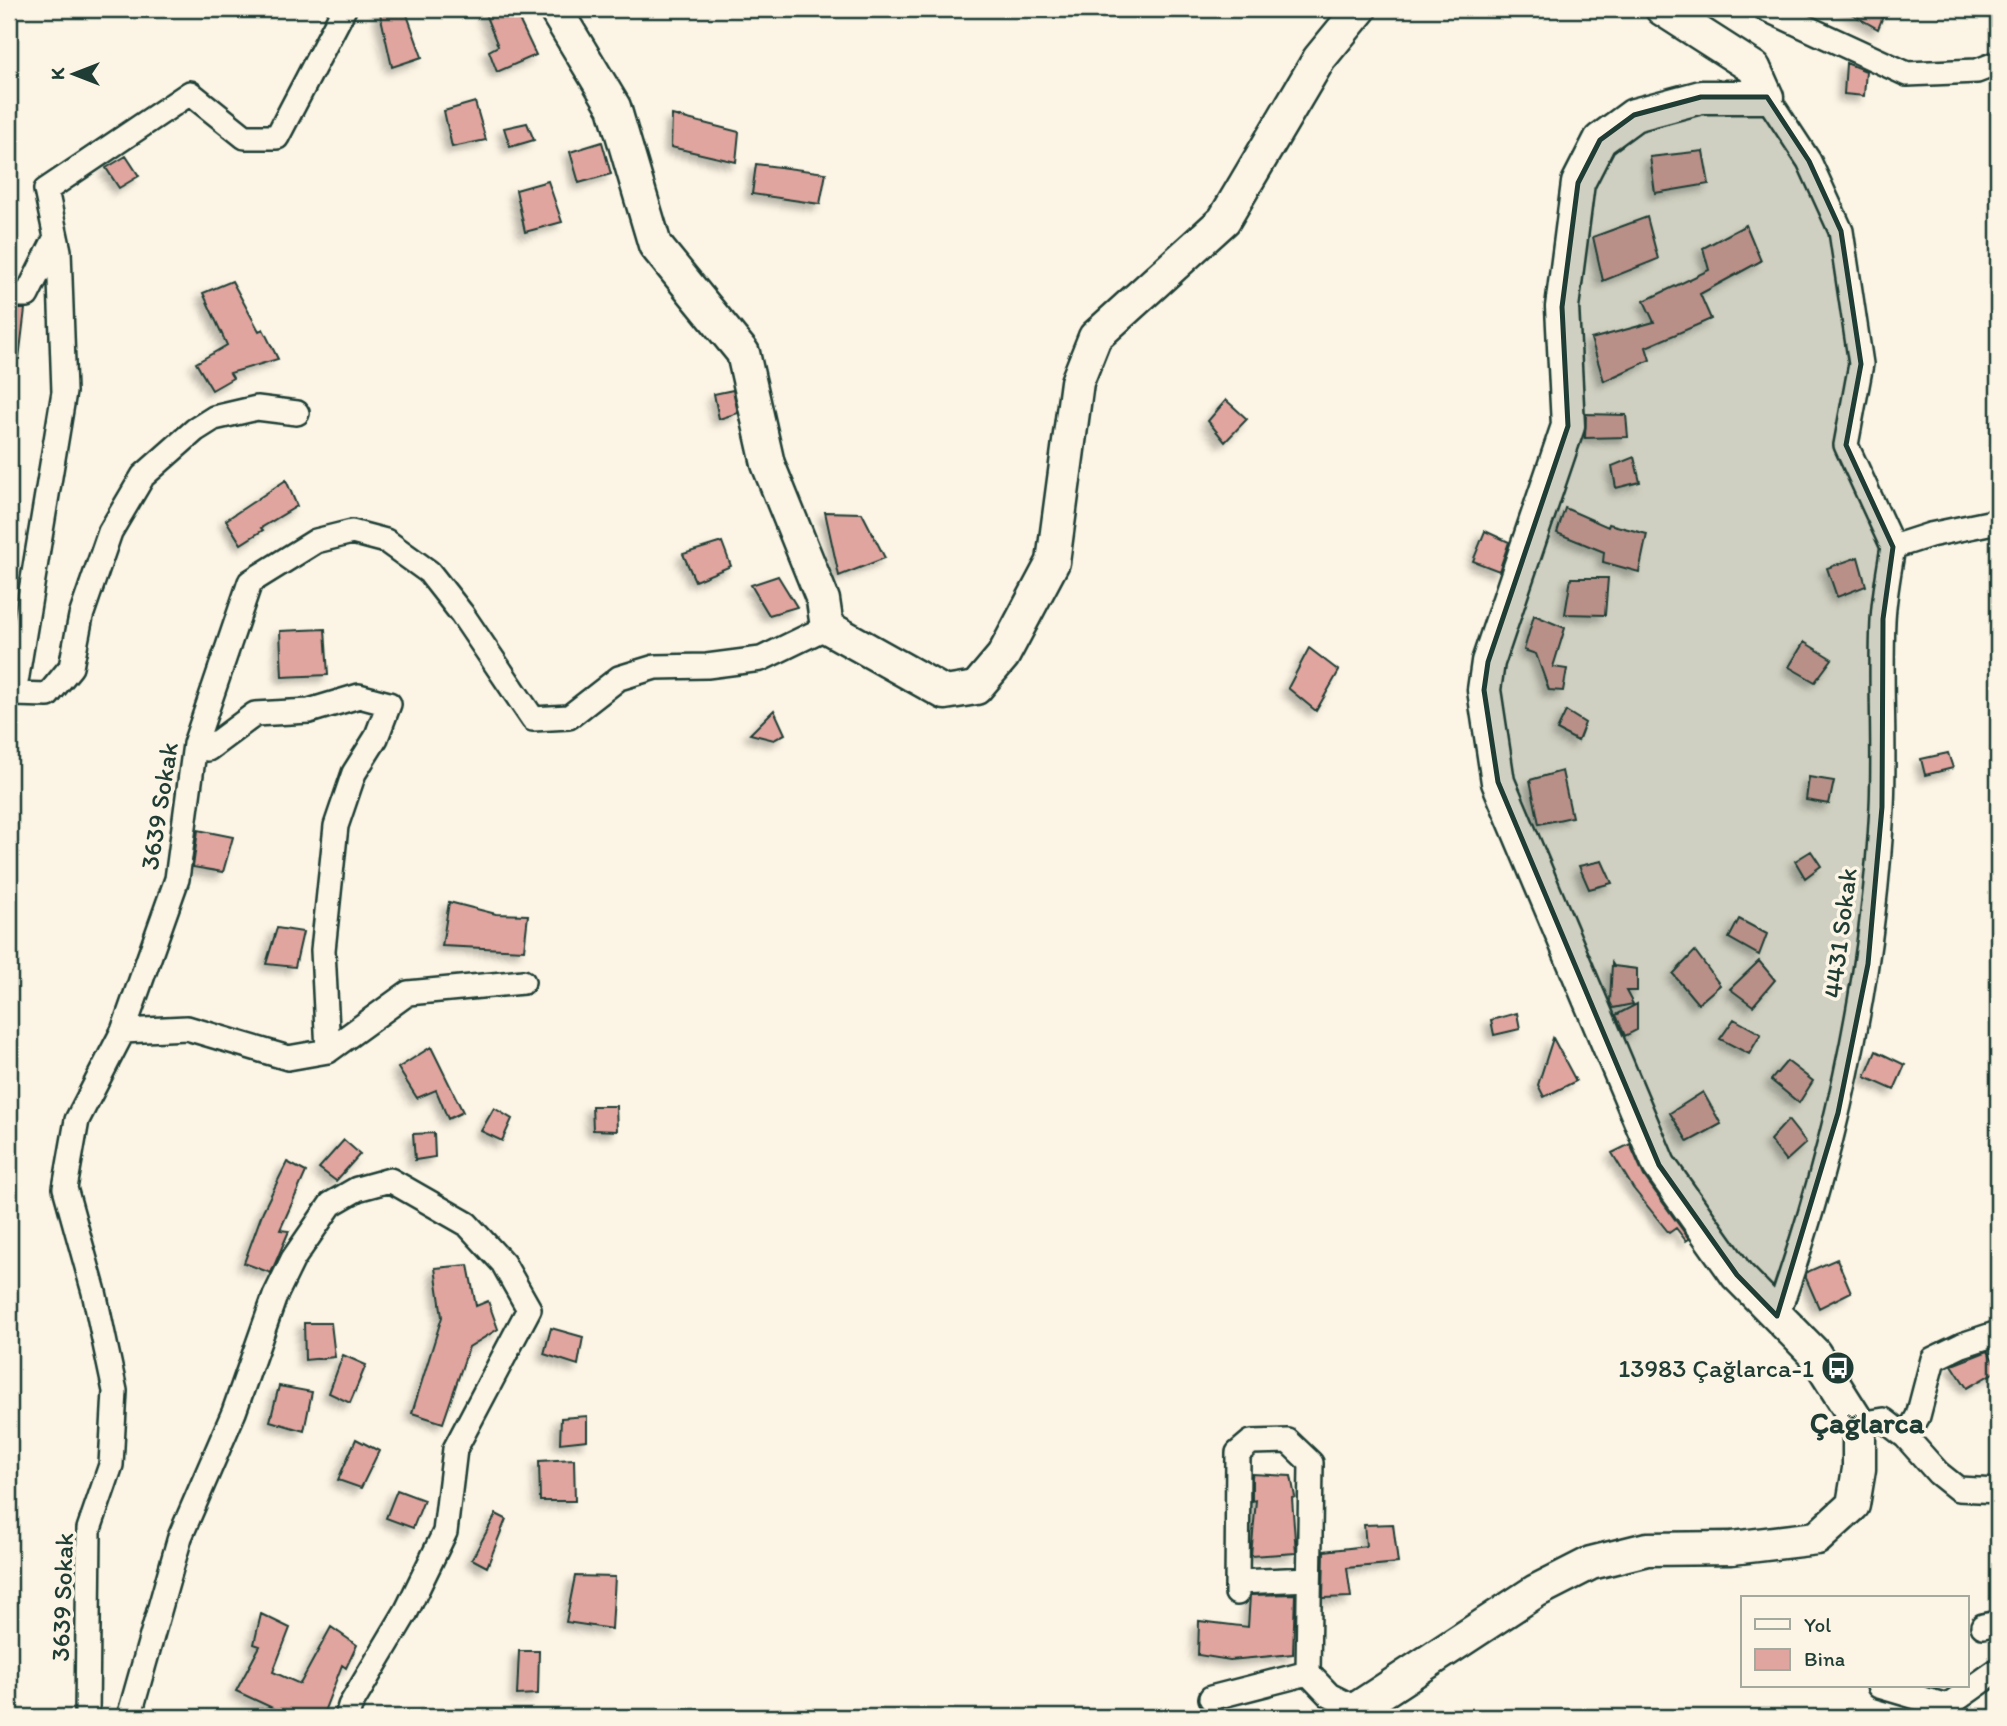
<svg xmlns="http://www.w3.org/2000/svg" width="2007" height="1726" viewBox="0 0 2007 1726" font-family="Itim,sans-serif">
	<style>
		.building { fill: #dfa59e; stroke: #1f3d34; stroke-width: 2; filter: url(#shadow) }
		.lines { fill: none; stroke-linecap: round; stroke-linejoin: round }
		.street-casing { stroke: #1f3d34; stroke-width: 28 }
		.secondary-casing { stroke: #1f3d34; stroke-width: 37 }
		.street { stroke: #fcf5e5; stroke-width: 23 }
		.secondary { stroke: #fcf5e5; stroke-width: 32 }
		.marked { fill: #1f3d34; fill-opacity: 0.2; stroke: #1f3d34; stroke-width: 5; stroke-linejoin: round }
		.labels { text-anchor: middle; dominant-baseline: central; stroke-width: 7; stroke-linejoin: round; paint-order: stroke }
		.street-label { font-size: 26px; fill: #1f3d34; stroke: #fcf5e5 }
		.poi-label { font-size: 26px; fill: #1f3d34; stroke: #fcf5e5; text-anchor: end }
		.quarter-label { font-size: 30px; font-weight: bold; fill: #1f3d34; stroke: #fcf5e5 }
	</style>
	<defs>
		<filter id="shadow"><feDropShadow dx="-5.5" dy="5.5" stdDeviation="3.5" flood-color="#0004"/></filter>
	</defs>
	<rect width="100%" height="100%" fill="#fcf5e5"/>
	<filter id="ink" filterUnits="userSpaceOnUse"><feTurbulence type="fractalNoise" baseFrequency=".0143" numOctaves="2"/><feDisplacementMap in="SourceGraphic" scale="14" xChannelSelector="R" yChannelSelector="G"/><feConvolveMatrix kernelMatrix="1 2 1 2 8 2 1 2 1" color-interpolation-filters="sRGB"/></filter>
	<g filter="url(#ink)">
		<!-- building -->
		<path class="building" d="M 379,9 L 405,9 L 422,57 L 392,67 Z
			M 483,9 L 514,9 L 536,55 L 497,72 L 489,51 L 498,46 Z
			M 1843,9 L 1886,9 L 1878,29 Z
			M 1846,63 L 1866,71 L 1864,96 L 1844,94 Z
			M 475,102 L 486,140 L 452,147 L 444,111 Z
			M 672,115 L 739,132 L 736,162 L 671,147 Z
			M 527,123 L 534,140 L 510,147 L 504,128 Z
			M 602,142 L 611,174 L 579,183 L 570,152 Z
			M 1703,151 L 1709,184 L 1655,193 L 1650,157 Z
			M 126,156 L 139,176 L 119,188 L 106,168 Z
			M 756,164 L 826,173 L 820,204 L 752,194 Z
			M 548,181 L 562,222 L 525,232 L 516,190 Z
			M 1647,217 L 1658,259 L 1603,281 L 1593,237 Z
			M 1746,225 L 1761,261 L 1700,294 L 1711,319 L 1646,347 L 1650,360 L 1604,381 L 1591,339 L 1654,322 L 1644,301 L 1709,270 L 1703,248 Z
			M 232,281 L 259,331 L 263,329 L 278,359 L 230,373 L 233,378 L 212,390 L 196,363 L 227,345 L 203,293 Z
			M 9,309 L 25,309 L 19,359 L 9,358 Z
			M 733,390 L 738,413 L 719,419 L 714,394 Z
			M 1226,400 L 1247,419 L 1225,442 L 1208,421 Z
			M 1586,414 L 1626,415 L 1628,437 L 1585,438 Z
			M 1634,457 L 1640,482 L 1616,488 L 1612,466 Z
			M 286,480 L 297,506 L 261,528 L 263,530 L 241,544 L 226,520 Z
			M 1565,508 L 1608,527 L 1609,524 L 1647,534 L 1639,572 L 1603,562 L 1604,552 L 1557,533 Z
			M 825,512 L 862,513 L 885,558 L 839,576 Z
			M 1485,531 L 1509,542 L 1499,571 L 1473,561 Z
			M 722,542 L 731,566 L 695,581 L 683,554 Z
			M 1858,557 L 1866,586 L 1837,597 L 1827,568 Z
			M 778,576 L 797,607 L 769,615 L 751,585 Z
			M 1571,578 L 1608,578 L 1605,615 L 1565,614 Z
			M 1534,615 L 1565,628 L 1553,667 L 1567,669 L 1563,691 L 1549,690 L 1536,654 L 1524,650 Z
			M 325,629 L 328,675 L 282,677 L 280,631 Z
			M 1804,642 L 1832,659 L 1815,682 L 1789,667 Z
			M 1309,648 L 1339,671 L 1316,711 L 1288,688 Z
			M 774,710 L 785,734 L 774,740 L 750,734 Z
			M 1566,711 L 1585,723 L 1578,741 L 1557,730 Z
			M 1948,753 L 1953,768 L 1925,775 L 1921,759 Z
			M 1562,771 L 1572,817 L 1539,824 L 1530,780 Z
			M 1809,777 L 1834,781 L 1829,804 L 1806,800 Z
			M 198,830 L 233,837 L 223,872 L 193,867 Z
			M 1811,851 L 1821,866 L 1805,878 L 1795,861 Z
			M 1602,861 L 1612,883 L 1589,889 L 1579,866 Z
			M 449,902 L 496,914 L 528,915 L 524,950 L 442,946 Z
			M 1739,919 L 1767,934 L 1759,955 L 1729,938 Z
			M 277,928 L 303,932 L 295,967 L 266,964 Z
			M 1695,951 L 1720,985 L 1698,1004 L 1673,974 Z
			M 1759,961 L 1775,980 L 1753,1006 L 1730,989 Z
			M 1612,963 L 1614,966 L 1637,969 L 1637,991 L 1626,991 L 1633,1004 L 1613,1008 L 1610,1002 Z
			M 1637,1004 L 1637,1030 L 1625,1036 L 1616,1015 Z
			M 1517,1013 L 1520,1029 L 1494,1035 L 1491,1020 Z
			M 1734,1019 L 1761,1034 L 1749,1054 L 1720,1039 Z
			M 1553,1038 L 1576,1081 L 1544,1097 L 1538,1085 Z
			M 431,1047 L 463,1112 L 448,1119 L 436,1090 L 417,1098 L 398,1068 Z
			M 1876,1051 L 1905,1065 L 1894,1090 L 1865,1077 Z
			M 1787,1061 L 1813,1081 L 1799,1103 L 1771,1080 Z
			M 1703,1092 L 1721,1124 L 1688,1142 L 1670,1113 Z
			M 592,1106 L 616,1106 L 617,1131 L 593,1130 Z
			M 494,1108 L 512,1119 L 502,1141 L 481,1131 Z
			M 1788,1120 L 1806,1143 L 1786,1161 L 1770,1140 Z
			M 434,1133 L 435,1157 L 415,1160 L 413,1134 Z
			M 344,1140 L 360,1154 L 336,1181 L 319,1168 Z
			M 1630,1144 L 1644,1176 L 1689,1239 L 1686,1241 L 1676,1228 L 1669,1233 L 1633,1188 L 1612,1153 Z
			M 287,1162 L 306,1172 L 280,1230 L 289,1231 L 271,1273 L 244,1263 L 263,1211 Z
			M 1837,1259 L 1851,1292 L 1819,1308 L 1805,1276 L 1807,1272 Z
			M 468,1265 L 476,1306 L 488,1301 L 498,1329 L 469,1347 L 443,1423 L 412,1413 L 442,1317 L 435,1268 Z
			M 304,1323 L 331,1323 L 335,1357 L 305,1360 Z
			M 551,1328 L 583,1337 L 578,1365 L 544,1354 Z
			M 1988,1351 L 1998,1370 L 1967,1388 L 1952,1365 Z
			M 343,1355 L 366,1365 L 350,1403 L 329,1393 Z
			M 279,1386 L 312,1392 L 304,1431 L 270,1421 Z
			M 587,1416 L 587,1440 L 560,1443 L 561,1418 Z
			M 356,1439 L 379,1451 L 361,1488 L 338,1480 Z
			M 574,1459 L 575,1501 L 540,1501 L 539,1461 Z
			M 1252,1474 L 1291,1476 L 1295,1497 L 1292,1498 L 1296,1553 L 1251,1556 L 1256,1500 L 1252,1501 Z
			M 397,1490 L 424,1500 L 413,1528 L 386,1518 Z
			M 496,1514 L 506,1519 L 487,1567 L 472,1559 Z
			M 1393,1524 L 1398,1563 L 1347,1568 L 1351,1597 L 1323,1598 L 1324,1551 L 1366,1546 L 1364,1525 Z
			M 575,1576 L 615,1577 L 612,1629 L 566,1622 Z
			M 1295,1594 L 1293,1654 L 1230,1660 L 1198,1655 L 1199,1621 L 1248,1627 L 1250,1595 Z
			M 261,1614 L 290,1628 L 273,1672 L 300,1684 L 331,1627 L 357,1645 L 346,1668 L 342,1665 L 322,1717 L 292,1717 L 236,1691 L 260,1646 L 254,1644 Z
			M 519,1651 L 539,1651 L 538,1694 L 517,1695 Z"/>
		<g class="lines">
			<defs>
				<path id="street" d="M 1766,9 L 1907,74 L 1977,71 L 1998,63
					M 1767,97 L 1809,161 L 1841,231 L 1861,364 L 1846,445 L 1893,547 L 1930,535 L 1998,521
					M 9,295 L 27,295 L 56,237
					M 297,413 L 257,408 L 214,418 L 195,430 L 143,476 L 110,532 L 81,616 L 71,667 L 48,695 L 14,694 L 64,392 L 59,251 L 46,190 L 190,93 L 245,137 L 277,137 L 344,9
					M 195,744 L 208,749 L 255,714 L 309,711 L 359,696 L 389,704 L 376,738 L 354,773 L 336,826 L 323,950 L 328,1051
					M 123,1031 L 187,1028 L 288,1058 L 328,1051 L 408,993 L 523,982
					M 1777,1316 C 1835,1152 1873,981 1882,807 C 1885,745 1880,683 1883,621 C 1884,597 1889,572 1893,547
					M 1859,1424 L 1884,1420 L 1906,1437 L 1938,1473 L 1958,1489 L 1998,1491
					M 1906,1437 L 1918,1416 L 1933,1359 L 1962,1345 L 1998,1333
					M 1238,1582 L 1309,1579
					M 1237,1593 L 1238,1453 L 1251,1442 L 1288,1441 L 1311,1463 L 1308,1673 L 1329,1695 L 1357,1709
					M 1983,1626 L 1998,1623
					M 1879,1686 L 1947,1706 L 1998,1670
					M 1211,1698 L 1308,1673
					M 87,1717 L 89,1529 L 111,1465 L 115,1391 L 94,1292 L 65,1188 L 77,1120 L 123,1031 L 177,879 L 195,744 L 250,582 L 316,541 L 352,532 L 386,541 L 429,572 L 462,614 L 533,719 L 569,717 L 619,678 L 655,667 L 707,666 L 761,659 L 827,627
					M 129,1717 L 180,1537 L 234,1412 L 275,1296 L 293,1259 L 331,1204 L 357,1189 L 390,1180 L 467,1224 L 503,1263 L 529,1309 L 455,1449 L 445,1532 L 406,1612 L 350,1706 L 347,1717"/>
				<path id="secondary" d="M 555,9 L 614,107 L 655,245 L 743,353 L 768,464 L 823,600 L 827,627 L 945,693 L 976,688 L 1003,656 L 1053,562 L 1077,382 L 1095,337 L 1224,220 L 1319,59 L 1360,9
					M 1344,1717 L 1536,1591 L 1591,1563 L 1647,1549 L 1732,1548 L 1817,1538 L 1853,1505 L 1859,1469 L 1859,1424 L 1814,1353 L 1737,1275 L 1659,1165 L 1498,782 L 1484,690 L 1488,662 L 1568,426 L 1562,307 L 1578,183 L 1600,140 L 1634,115 L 1701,97 L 1767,97 L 1754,68 L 1662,9"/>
			</defs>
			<!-- street casing -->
			<use href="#street" class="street-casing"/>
			<!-- secondary casing -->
			<use href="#secondary" class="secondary-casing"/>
			<!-- street -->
			<use href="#street" class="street"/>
			<!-- secondary -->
			<use href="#secondary" class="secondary"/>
		</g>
	</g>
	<!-- marked area -->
	<path class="marked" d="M 1701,97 L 1767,97 L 1809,161 L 1841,231 L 1861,364 L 1846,445 L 1893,547 L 1883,619 L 1882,807 L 1868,964 L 1838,1113 L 1777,1316 L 1737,1275 L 1659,1165 L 1498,782 L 1484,690 L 1488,662 L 1568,426 L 1562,307 L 1578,183 L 1600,140 L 1634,115 Z"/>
	<!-- icons -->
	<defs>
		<symbol id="bus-disc" viewBox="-11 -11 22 22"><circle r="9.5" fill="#1f3d34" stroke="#fcf5e5"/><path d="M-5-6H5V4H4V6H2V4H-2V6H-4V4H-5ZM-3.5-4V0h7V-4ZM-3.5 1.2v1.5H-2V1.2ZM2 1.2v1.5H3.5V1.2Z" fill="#fff"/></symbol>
	</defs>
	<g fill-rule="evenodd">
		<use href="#bus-disc" x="1819" y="1349" width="38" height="38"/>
	</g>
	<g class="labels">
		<!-- street labels -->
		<g class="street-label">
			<text transform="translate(159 806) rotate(-81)">3639 Sokak</text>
			<text transform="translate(1840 933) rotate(-83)">4431 Sokak</text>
			<text transform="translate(62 1597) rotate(-88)">3639 Sokak</text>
		</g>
		<!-- poi labels -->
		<g class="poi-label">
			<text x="1814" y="1368">13983 Çağlarca-1</text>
		</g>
		<!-- quarter labels -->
		<g class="quarter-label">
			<text x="1867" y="1422">Çağlarca</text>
		</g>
	</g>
	<!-- margin -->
	<rect width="2007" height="1726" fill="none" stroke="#fcf5e5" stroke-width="35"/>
	<rect x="18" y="18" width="1972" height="1691" fill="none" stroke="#1f3d34" stroke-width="2.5" filter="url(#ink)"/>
	<!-- legend -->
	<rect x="1741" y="1596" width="228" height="91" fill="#fcf5e5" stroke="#a4ab9e" stroke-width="2"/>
	<rect x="1755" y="1619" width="35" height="10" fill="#fcf5e5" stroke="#a4ab9e" stroke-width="2"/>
	<text x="1804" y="1632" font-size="21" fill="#1f3d34">Yol</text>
	<rect x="1755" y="1649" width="35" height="21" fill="#dfa59e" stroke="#a4ab9e" stroke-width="2"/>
	<text x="1804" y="1666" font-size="21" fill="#1f3d34">Bina</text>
	<!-- north arrow -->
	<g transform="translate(74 74) rotate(270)" stroke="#fcf5e5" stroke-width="5" paint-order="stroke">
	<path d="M0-5L12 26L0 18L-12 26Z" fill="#1f3d34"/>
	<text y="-10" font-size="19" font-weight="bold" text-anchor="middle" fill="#1f3d34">K</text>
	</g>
</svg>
